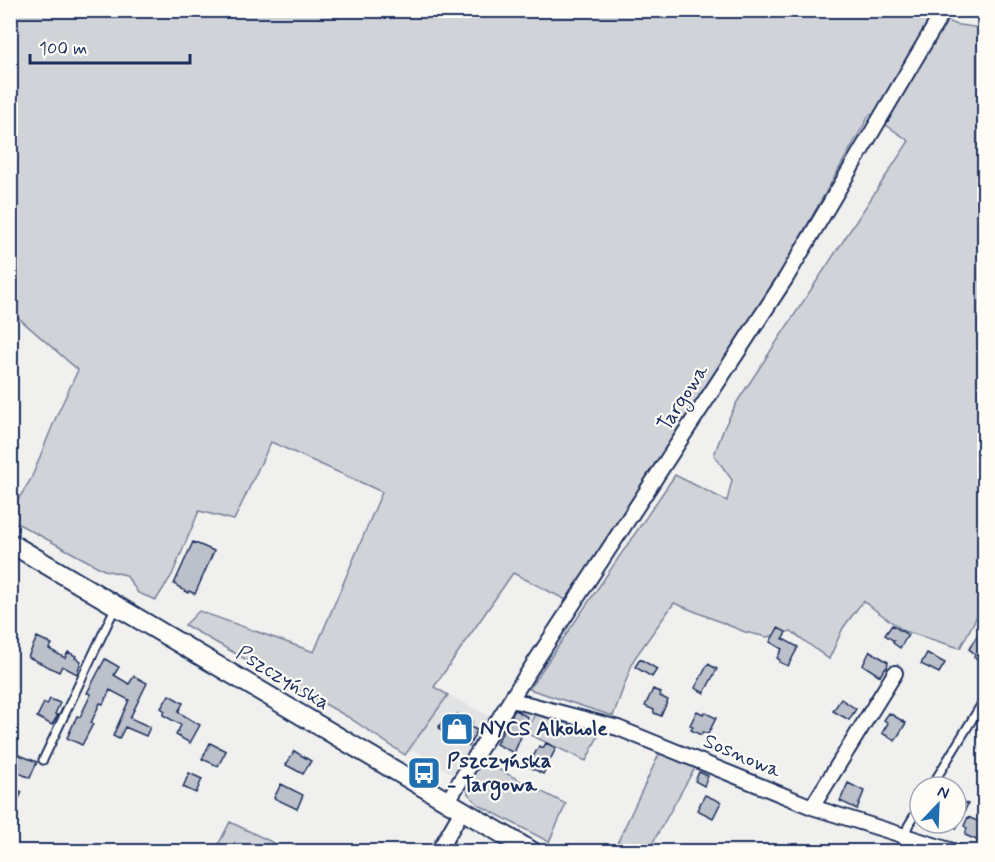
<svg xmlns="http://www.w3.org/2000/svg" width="995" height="862" viewBox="0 0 995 862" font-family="Mynerve,sans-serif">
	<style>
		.built { fill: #e0e2e3 }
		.green { fill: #d0d3d8; stroke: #76819b; stroke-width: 1.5 }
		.building { fill: #bbc0ca; stroke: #1b2f5e; stroke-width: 1.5 }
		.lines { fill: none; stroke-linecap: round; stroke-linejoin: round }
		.service-casing { stroke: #1b2f5e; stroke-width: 11 }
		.minor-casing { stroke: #1b2f5e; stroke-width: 18 }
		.secondary-casing { stroke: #1b2f5e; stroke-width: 22 }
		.service { stroke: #fdfcf7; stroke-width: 7 }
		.minor { stroke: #fdfcf7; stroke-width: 14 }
		.secondary { stroke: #fdfcf7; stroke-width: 18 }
		.labels { text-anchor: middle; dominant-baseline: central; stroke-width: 4.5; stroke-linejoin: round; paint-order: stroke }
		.street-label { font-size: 21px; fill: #1b2f5e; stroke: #fdfcf7 }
		.poi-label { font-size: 21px; font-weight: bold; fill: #1b2f5e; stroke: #fdfcf7; text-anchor: start }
	</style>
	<rect width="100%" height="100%" fill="#f0f0ee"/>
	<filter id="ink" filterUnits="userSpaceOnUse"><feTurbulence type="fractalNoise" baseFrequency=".0167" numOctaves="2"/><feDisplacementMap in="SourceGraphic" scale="12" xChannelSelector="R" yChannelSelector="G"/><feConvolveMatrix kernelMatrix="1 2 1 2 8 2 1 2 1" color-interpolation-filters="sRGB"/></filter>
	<g filter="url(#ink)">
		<!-- built -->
		<path class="built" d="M 448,695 L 497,720 L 459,778 L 414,750 L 405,755 Z
			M 513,708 L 536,712 L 514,756 L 492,743 Z"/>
		<!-- green -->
		<path class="green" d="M 936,10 L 935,14 L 954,24 L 980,28 L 984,21 L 984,278 L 982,284 L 984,289 L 984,603 L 960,648 L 904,631 L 863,601 L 843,628 L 829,659 L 791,631 L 767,637 L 745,632 L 674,603 L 634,659 L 613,716 L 529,689 L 675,475 L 727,501 L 732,480 L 714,455 L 724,428 L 737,402 L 909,141 L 870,114 L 780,273 L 566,600 L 513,573 L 434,687 L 448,695 L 405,755 L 348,717 L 185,625 L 199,611 L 314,652 L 382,492 L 271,442 L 234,520 L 199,511 L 172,575 L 156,600 L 138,593 L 126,575 L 104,570 L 11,520 L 11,511 L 31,479 L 56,417 L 78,370 L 15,315 L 11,321 L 11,11 Z
			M 536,712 L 602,728 L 586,761 L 526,733 Z
			M 661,750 L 697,764 L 648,851 L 613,852 Z
			M 482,761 L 566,804 L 549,842 L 479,805 L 468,794 L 467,785 Z
			M 230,822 L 280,846 L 277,851 L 215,851 Z"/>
		<!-- building -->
		<path class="building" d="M 193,542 L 214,551 L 195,594 L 189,591 L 188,593 L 174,584 Z
			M 984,624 L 984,663 L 974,657 L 975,654 L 969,649 Z
			M 892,625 L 908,635 L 900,648 L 893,643 L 894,641 L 885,635 Z
			M 778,628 L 786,632 L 783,639 L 798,647 L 788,666 L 779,662 L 780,660 L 777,658 L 782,649 L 770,642 Z
			M 37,637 L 52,644 L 49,649 L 65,658 L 68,652 L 76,656 L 75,658 L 81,661 L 77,674 L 62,666 L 59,672 L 28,657 Z
			M 870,651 L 888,662 L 887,668 L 885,668 L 880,676 L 863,665 Z
			M 927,653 L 945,663 L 939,673 L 921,664 Z
			M 105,659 L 119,667 L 114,675 L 129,684 L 134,676 L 147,683 L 130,718 L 150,727 L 146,736 L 125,727 L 119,739 L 113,736 L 129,700 L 110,690 L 103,704 L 100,703 L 91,723 L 93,724 L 82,745 L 67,738 L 77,716 L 80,717 L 91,694 L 87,693 Z
			M 640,659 L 657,669 L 652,677 L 635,667 Z
			M 708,664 L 717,669 L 704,693 L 695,688 Z
			M 653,689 L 661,693 L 660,696 L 668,700 L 661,716 L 654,713 L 654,710 L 645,706 Z
			M 169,695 L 183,703 L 178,712 L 200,725 L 190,743 L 176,735 L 181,725 L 163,715 L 165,711 L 161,708 Z
			M 50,699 L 60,703 L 55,714 L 58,715 L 52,725 L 37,717 L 44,703 L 47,705 Z
			M 841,699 L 856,709 L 849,720 L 833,711 Z
			M 515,710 L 528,717 L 520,733 L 522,734 L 514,753 L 496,744 Z
			M 697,711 L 703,714 L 704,712 L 716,718 L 708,734 L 703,732 L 701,735 L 691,730 L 693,727 L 690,725 Z
			M 889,713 L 906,723 L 895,741 L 882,733 L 888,723 L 884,720 Z
			M 457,714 L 472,722 L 470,727 L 477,730 L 469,746 L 442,732 L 439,727 L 444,718 L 453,723 Z
			M 210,743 L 226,751 L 218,766 L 202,759 Z
			M 546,743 L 556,748 L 543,774 L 528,766 L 539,746 L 543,748 Z
			M 294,751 L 311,761 L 303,774 L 286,765 Z
			M 17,754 L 37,762 L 30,778 L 10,769 Z
			M 699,772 L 708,776 L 704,786 L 695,781 Z
			M 189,773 L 202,779 L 196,793 L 183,787 Z
			M 848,783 L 864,791 L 857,809 L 840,801 Z
			M 281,784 L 303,795 L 297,809 L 274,798 Z
			M 14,788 L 22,792 L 10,817 L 10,795 Z
			M 705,795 L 721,802 L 713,818 L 697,810 Z
			M 956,799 L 968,804 L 956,829 Z
			M 968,817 L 984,824 L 984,835 L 981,842 L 965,835 L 967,828 L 964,826 Z"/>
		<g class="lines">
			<defs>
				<path id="service" d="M 43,760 L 115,608
					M 931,787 L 984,700
					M 900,852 L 908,826 L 920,806"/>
				<path id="minor" d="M 512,700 L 618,728 L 812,807 L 956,852
					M 447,802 L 520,685 L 786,278 L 944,10
					M 812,807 L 895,673
					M 438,852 L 462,811"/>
				<path id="secondary" d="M 10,543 L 533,852"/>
			</defs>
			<!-- service casing -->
			<use href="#service" class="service-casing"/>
			<!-- minor casing -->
			<use href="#minor" class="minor-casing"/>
			<!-- secondary casing -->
			<use href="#secondary" class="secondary-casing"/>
			<!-- service -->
			<use href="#service" class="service"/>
			<!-- minor -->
			<use href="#minor" class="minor"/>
			<!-- secondary -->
			<use href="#secondary" class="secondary"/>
		</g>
	</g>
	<!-- icons -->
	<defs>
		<symbol id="shop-square" viewBox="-11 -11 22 22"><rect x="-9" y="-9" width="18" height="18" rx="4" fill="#1f6fb2" stroke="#fdfcf7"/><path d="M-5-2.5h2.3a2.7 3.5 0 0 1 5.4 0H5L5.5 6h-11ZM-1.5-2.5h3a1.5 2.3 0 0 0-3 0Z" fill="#fff"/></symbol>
		<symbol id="bus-square" viewBox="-11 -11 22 22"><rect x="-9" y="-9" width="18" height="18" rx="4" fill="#1f6fb2" stroke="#fdfcf7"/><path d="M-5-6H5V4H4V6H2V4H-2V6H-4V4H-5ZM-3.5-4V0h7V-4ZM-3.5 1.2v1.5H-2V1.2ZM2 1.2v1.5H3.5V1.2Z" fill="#fff"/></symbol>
	</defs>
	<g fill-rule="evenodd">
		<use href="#shop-square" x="438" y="710" width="38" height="38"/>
		<use href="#bus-square" x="405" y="754" width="38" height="38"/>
	</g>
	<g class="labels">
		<!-- street labels -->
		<g class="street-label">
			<text transform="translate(683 398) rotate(-57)">Targowa</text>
			<text transform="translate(283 678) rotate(31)">Pszczyńska</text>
			<text transform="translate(742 756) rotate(23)">Sosnowa</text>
		</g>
		<!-- poi labels -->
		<g class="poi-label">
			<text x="480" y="729">NYCS Alkohole</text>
			<text x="447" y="761">Pszczyńska<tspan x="447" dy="24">- Targowa</tspan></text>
		</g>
	</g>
	<!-- margin -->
	<rect width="995" height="862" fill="none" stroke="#fdfcf7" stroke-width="36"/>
	<rect x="18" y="18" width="959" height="826" fill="none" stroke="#1b2f5e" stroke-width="2" filter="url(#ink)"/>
	<!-- north arrow -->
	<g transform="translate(938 805) rotate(23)"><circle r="28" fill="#fdfcf7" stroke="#a3aaba" stroke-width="1.5"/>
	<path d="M0-4.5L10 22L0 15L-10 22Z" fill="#1f6fb2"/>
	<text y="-9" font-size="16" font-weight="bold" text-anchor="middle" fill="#1b2f5e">N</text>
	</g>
	<!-- scale -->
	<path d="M30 54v9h160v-9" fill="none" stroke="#1b2f5e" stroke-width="3"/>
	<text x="39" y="54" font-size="18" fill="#1b2f5e" stroke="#fdfcf7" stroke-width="4.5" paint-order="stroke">100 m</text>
</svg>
